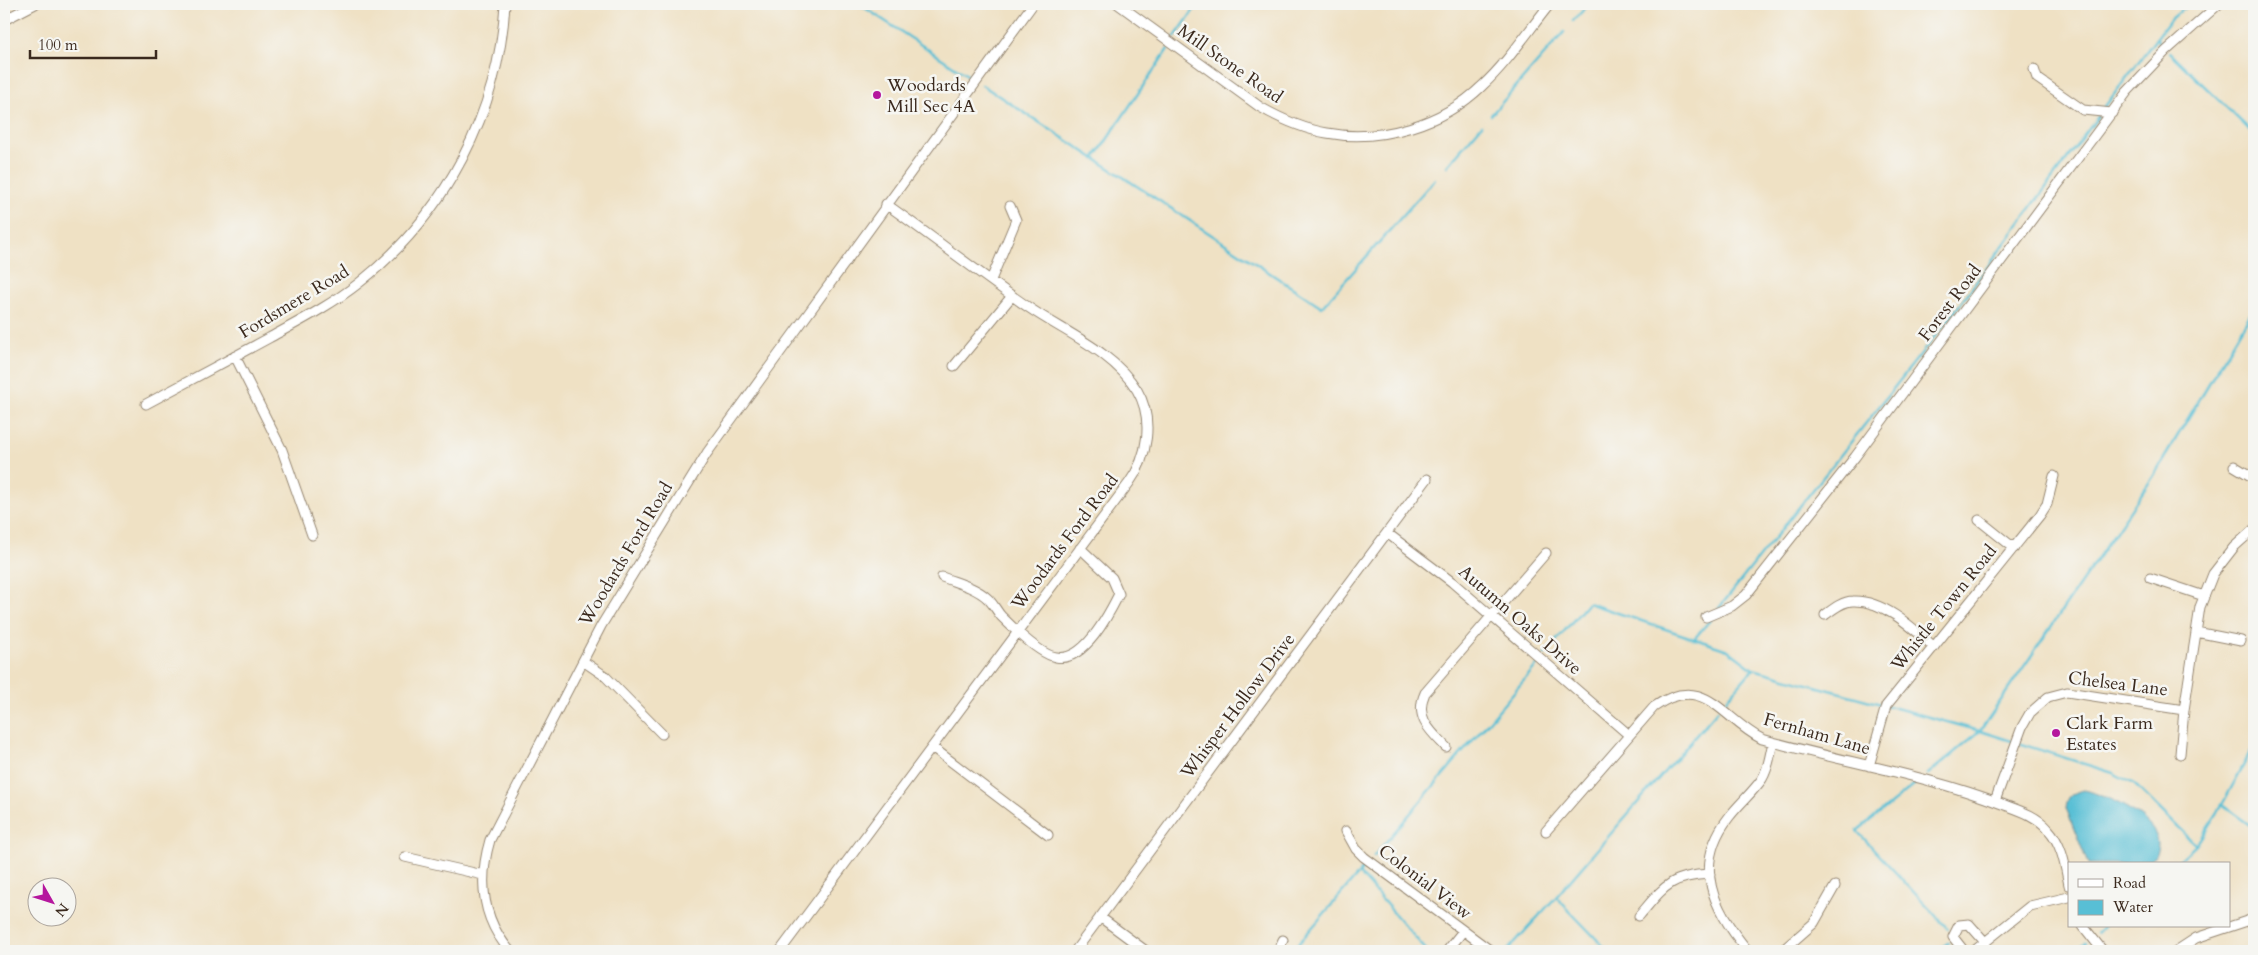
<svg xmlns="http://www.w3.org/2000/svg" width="2258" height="955" viewBox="0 0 2258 955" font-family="Cardo,serif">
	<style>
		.water { fill: #58bfd5; stroke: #4a747a }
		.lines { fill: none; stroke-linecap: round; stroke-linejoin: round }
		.stream { stroke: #58bfd5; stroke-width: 2.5 }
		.street-casing { stroke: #958671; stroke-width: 11 }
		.street { stroke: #fff; stroke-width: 9 }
		.poi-dot { fill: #b5179e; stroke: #f6f6f2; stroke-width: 2 }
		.labels { text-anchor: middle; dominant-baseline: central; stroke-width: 5; stroke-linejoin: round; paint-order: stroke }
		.street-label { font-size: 18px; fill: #3b2a1e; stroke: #f6f6f2 }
		.poi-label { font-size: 18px; fill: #3b2a1e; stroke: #f6f6f2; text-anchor: start }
	</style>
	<rect width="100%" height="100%" fill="#f6f6f2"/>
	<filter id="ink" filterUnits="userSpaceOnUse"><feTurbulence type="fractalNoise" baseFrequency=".02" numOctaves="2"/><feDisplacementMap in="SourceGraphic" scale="10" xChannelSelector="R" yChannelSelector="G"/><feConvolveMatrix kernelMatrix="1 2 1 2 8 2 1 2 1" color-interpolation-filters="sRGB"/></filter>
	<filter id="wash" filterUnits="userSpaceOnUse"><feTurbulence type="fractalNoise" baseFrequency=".0096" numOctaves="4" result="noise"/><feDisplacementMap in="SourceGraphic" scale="20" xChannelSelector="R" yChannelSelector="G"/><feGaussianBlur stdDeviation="1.12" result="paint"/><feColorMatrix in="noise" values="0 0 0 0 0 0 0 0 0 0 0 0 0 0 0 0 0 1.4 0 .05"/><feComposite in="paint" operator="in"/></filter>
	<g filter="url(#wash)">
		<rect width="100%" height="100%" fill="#efe1c4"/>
		<!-- water -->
		<path class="water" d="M 2083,790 C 2109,795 2185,830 2148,864 L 2088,864 L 2066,808 C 2067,796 2072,793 2083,790 Z"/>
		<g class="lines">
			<!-- stream -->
			<path class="stream" d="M 859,4 L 970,77
				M 1573,21 L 1589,4
				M 1175,37 L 1198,4
				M 2156,38 L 2165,48
				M 2169,52 L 2254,134
				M 982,85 L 1322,307 L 1435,179
				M 2103,109 L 2170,20 L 2189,4
				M 1491,115 L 1564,32
				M 1094,159 L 1168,49
				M 1447,166 L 1482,125
				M 1719,608 L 1955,311 L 2100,114
				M 1694,639 L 1711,619
				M 1545,654 L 1588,603 L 1728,650 L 1753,669 L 1980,731 L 2113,773 L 2134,784 L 2196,845
				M 1721,706 L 1753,669
				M 1928,774 L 1980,731 L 2153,477 L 2254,308
				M 1915,784 L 1857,831 L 1948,929
				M 2222,805 L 2254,828
				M 1374,856 L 1537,665
				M 2175,864 L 2196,845 L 2222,805 L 2254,746
				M 1359,873 L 1427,951
				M 1556,897 L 1608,951
				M 2097,933 L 2104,926
				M 1292,951 L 1365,866
				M 1507,951 L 1556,897 L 1718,710
				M 1936,951 L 1948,943
				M 2076,951 L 2086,942"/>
		</g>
	</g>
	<g filter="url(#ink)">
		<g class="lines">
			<defs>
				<path id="street" d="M 1118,4 L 1260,107 C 1281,119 1303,129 1327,133 C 1381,143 1443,124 1482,86 C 1508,62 1528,31 1550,4
					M 4,20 L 35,4
					M 2034,69 L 2037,78 L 2083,110 L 2112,113
					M 991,280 L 1016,220 L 1010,206
					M 235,356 L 282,450 L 312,535
					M 954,366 L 1012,296
					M 146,404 C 187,382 228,360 269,338 C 300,321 331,305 359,283 C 445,215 499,113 505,4
					M 2234,466 L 2254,478
					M 1979,520 L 2014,548
					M 1387,533 L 1452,582 L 1629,735
					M 942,577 C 957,583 975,587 987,598 C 993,603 996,610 1001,616 C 1012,627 1041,655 1056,657 C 1084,663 1109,614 1119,594 L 1112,578 L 1080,548
					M 2150,578 L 2204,596
					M 1825,615 C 1833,609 1843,601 1853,601 C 1884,600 1913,628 1934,647
					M 1706,617 L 1732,606 L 1746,595 L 1855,457 L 2127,92 L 2166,51 L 2219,4
					M 2196,632 L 2241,641
					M 583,661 L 605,676 L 662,734
					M 932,747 L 1048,835
					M 1446,747 C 1430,731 1414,717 1425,693 L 1546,553
					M 2180,754 L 2184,710 L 2200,607 L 2213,574 L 2234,547 L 2254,529
					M 1869,766 L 1886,706 L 2040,515 L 2047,504 L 2054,476
					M 1995,801 L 2022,727 L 2030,713 L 2048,697 L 2067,692 L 2184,710
					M 1346,831 L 1356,849 L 1364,857 L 1491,951
					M 1546,831 L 1654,707 C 1704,671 1723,720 1762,739 C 1842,762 1924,774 2002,804 C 2018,810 2036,815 2048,829 C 2062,844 2065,865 2069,885
					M 405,857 L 483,875
					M 1639,916 C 1664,887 1669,876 1710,874
					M 1100,917 L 1146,951
					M 2083,926 L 2103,951
					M 510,951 C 482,919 478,881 490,840 L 601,626 L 707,453 L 1033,4
					M 780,951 L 1129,483 C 1148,457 1154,419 1137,390 C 1113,351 1064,332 1028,307 C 980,274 934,238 886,204
					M 1075,951 L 1427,479
					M 1278,951 L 1283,940
					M 1447,951 L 1463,931
					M 1748,951 C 1714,910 1691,866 1729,817 C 1739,804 1753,792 1762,779 C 1769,768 1770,754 1773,742
					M 1782,951 L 1814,923 L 1835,886
					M 1964,951 L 1953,937 L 1959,925 L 1969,924 L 1985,942
					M 1974,951 L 2030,906 L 2069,897
					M 2176,951 L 2196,938 L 2253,919"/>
			</defs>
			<!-- street casing -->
			<use href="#street" class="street-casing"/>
			<!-- street -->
			<use href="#street" class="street"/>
		</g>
	</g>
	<!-- markers -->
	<g class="poi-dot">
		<circle cx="877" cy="95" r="5"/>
		<circle cx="2056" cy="733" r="5"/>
	</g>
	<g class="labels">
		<!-- street labels -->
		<g class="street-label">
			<text transform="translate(1230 64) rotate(35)">Mill Stone Road</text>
			<text transform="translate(294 302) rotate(-31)">Fordsmere Road</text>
			<text transform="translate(1950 303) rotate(-53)">Forest Road</text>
			<text transform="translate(1065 542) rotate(-53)">Woodards Ford Road</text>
			<text transform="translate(626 554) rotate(-59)">Woodards Ford Road</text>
			<text transform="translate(1944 608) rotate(-51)">Whistle Town Road</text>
			<text transform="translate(1520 620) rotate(41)">Autumn Oaks Drive</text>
			<text transform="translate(2118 684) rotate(7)">Chelsea Lane</text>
			<text transform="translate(1238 706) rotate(-53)">Whisper Hollow Drive</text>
			<text transform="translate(1817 734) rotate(16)">Fernham Lane</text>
			<text transform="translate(1425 882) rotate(37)">Colonial View</text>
		</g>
		<!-- poi labels -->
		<g class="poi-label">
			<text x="887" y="85">Woodards<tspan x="887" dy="21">Mill Sec 4A</tspan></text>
			<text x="2066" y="723">Clark Farm<tspan x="2066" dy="21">Estates</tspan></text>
		</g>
	</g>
	<!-- margin -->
	<rect width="2258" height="955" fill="none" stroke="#f6f6f2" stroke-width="20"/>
	<!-- legend -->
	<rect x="2068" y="862" width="162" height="65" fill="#f6f6f2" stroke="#aba49d"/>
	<rect x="2078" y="879" width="25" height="8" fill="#ffffff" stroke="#aba49d"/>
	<text x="2113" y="888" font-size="15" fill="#3b2a1e">Road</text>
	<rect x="2078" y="900" width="25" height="15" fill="#58bfd5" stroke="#aba49d"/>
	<text x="2113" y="912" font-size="15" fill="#3b2a1e">Water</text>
	<!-- north arrow -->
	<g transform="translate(52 902) rotate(129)"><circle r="24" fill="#f6f6f2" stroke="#aba49d"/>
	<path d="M0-4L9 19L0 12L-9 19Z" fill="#b5179e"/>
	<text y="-8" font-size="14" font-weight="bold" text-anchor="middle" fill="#3b2a1e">N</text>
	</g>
	<!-- scale -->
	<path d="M30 50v8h126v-8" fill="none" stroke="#3b2a1e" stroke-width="2.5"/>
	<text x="38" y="50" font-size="15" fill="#3b2a1e" stroke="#f6f6f2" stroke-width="4" paint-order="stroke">100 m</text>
</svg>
